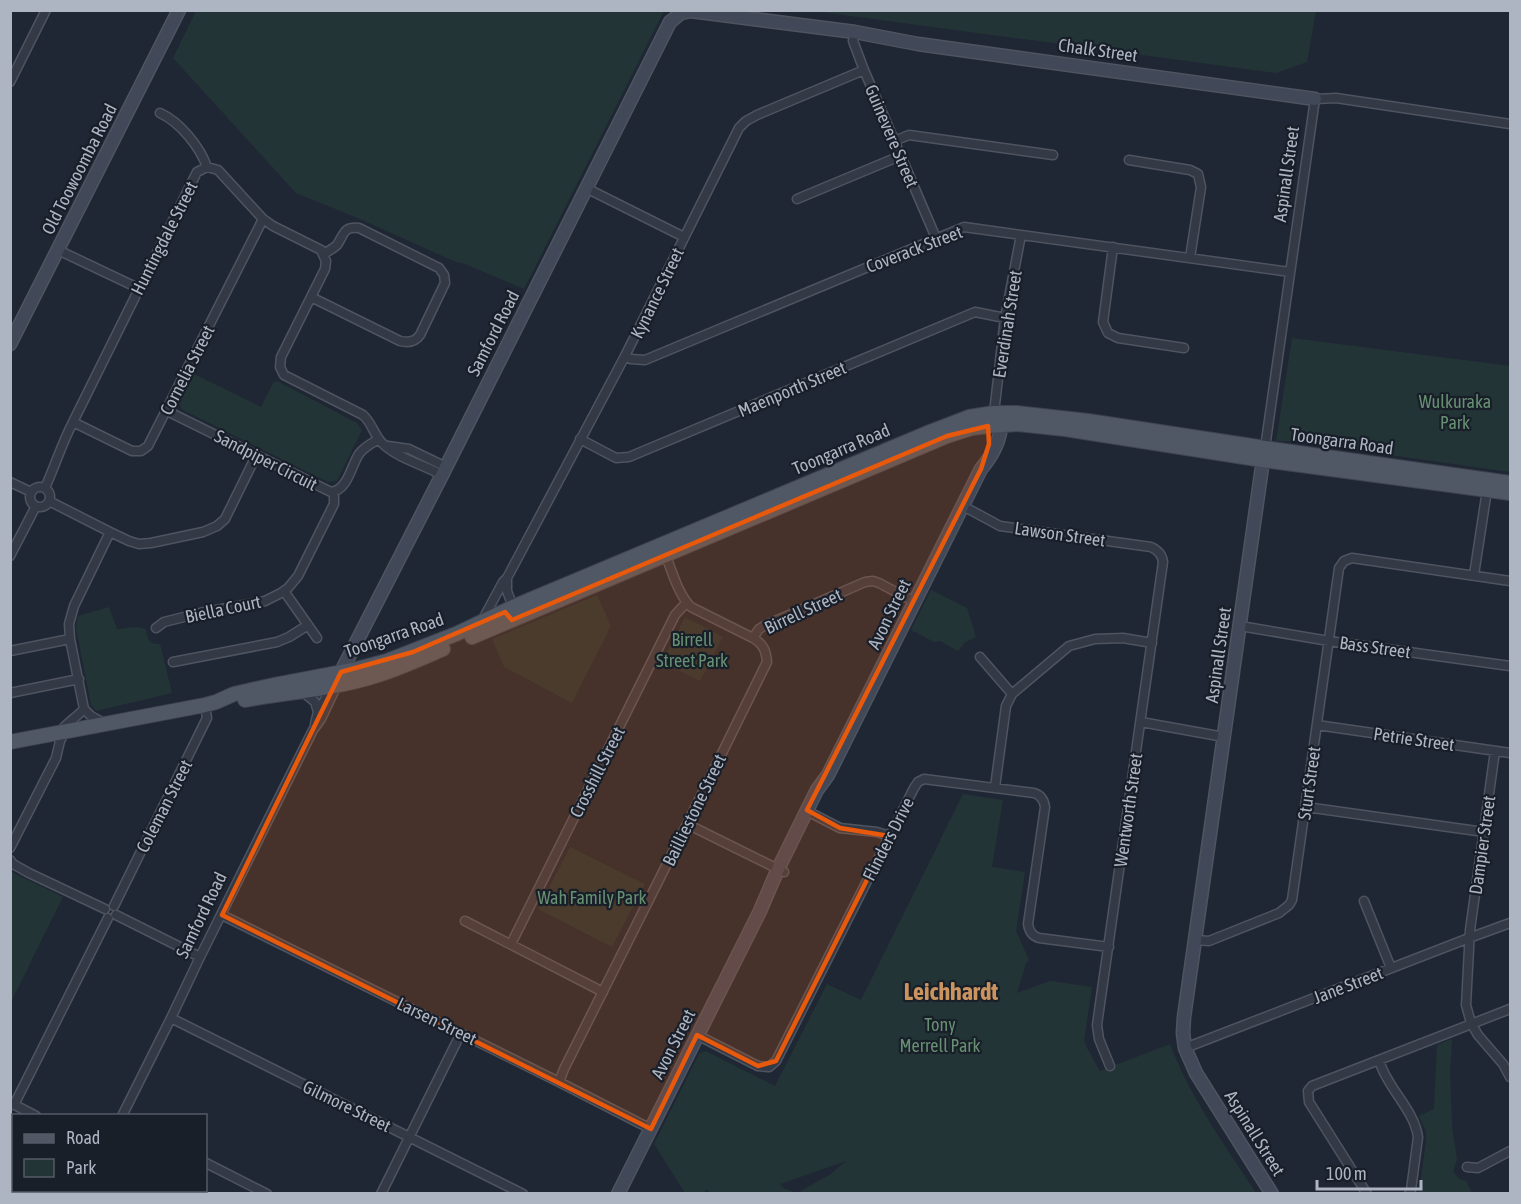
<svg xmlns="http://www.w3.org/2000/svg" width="1521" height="1204" viewBox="0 0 1521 1204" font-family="'Asap Condensed',sans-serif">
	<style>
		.green { fill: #233436 }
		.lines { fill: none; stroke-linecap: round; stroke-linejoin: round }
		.street-casing { stroke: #4e5460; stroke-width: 11 }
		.secondary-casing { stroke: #4e5460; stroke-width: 15 }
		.primary-casing { stroke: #3d434e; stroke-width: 16 }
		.street { stroke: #333945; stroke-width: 8 }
		.secondary { stroke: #414858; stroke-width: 12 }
		.primary { stroke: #515865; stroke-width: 14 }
		.marked { fill: #e8590c; fill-opacity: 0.2; stroke: #e8590c; stroke-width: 4.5; stroke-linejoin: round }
		.labels { text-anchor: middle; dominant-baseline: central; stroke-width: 4.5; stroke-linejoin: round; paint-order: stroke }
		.street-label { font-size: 18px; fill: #adb4c2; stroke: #191f29 }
		.park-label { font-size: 18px; fill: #679073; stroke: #191f29 }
		.district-label { font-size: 24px; font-weight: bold; fill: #cb945f; stroke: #191f29 }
	</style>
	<rect width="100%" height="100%" fill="#202734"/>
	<!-- green -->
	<path class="green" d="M 196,11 L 196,10 L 664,11 L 524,289 L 465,264 L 456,262 L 360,219 L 296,193 L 173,58 Z
		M 814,11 L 1316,11 L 1307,62 L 1276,73 Z
		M 1292,338 L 1510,366 L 1510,472 L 1291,441 L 1276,441 Z
		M 194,374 L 261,407 L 273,383 L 277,381 L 357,423 L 362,430 L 337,481 L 328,482 L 183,410 L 181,408 L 180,402 Z
		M 931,590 L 967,608 L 976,637 L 964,643 L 958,651 L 940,641 L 934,642 L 911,630 Z
		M 597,595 L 611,626 L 572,703 L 504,667 L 492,639 Z
		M 109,607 L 117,629 L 137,627 L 146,629 C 147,639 149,645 160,644 L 172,693 L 96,711 L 91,705 L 76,628 L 78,616 Z
		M 685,617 L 723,637 L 700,681 L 662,662 Z
		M 963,794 L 1003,800 L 992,867 L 1025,872 L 1016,931 L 1029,960 L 1026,963 L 1017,993 L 1050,981 L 1092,987 L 1084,1040 L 1087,1048 L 1100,1071 L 1170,1044 C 1189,1096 1226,1147 1256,1193 L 797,1193 L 831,1174 L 846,1161 L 780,1184 L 783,1188 L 797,1193 L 710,1193 L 707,1189 L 703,1193 L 685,1193 L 654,1144 L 699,1054 L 705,1051 L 775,1086 L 827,984 L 861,1000 Z
		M 570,847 L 645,884 L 612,947 L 538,909 Z
		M 11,872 L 63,897 L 11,1002 Z
		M 1452,1039 L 1450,1072 L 1452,1126 L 1457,1159 L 1453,1171 L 1459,1179 L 1466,1181 L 1472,1193 L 1419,1193 L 1426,1141 L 1426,1132 L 1419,1116 L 1434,1109 L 1437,1045 Z"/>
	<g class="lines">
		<defs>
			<path id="street" d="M 855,32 L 853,41 L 864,70 L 936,238
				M 10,82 L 46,10
				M 160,113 C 180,122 200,147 207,167
				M 894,141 L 909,135 L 1053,155
				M 1129,160 L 1190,170 L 1198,174 L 1201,187 L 1190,258
				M 586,188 L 684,237
				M 797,199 L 900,156
				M 1113,247 L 1103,322 L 1108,333 L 1118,338 L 1184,348
				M 58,250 L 138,288
				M 311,297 L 400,341 C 408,343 415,342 420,335 L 445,283 L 444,275 L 439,268 L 359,228 C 343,226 344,235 337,245 C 333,249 328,251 324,254
				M 625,356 L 631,359 L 645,360 L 964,227 L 1290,272
				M 167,411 L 331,492 C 348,490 351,466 359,454 C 364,447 372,443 379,439
				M 994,413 L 1005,318 L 1021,235
				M 73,422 L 132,451 L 141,451 L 148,446 L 263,219
				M 580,439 L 616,458 L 629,457 L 975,312 L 1005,318
				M 388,446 L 409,449 L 446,467
				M 1265,448 L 1315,99 L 1336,98 L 1510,124
				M 10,482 L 31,492
				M30 497a10 10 0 1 1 20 0a10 10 0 1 1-20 0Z
				M 45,488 C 55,466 62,443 73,422 L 192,182 L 197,172 L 207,167 L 218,170 L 263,219 L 273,226 L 321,250 L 326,261 L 325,269 L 281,357 L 280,367 L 284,375 L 363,415 C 372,423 374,435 382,443 C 399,459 422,464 442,475
				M 49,501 L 110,532 L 129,541 L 139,544 L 151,543 L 203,532 L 217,526 L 225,519 L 256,456
				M 963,506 L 1000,526 L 1151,547 C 1158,550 1162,554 1163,562 L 1097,1025 L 1099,1039 L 1110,1066
				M 664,551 C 671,568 678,595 691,607 L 753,638 L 759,629 L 766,625 L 865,582 L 873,581 L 879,583 L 915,602
				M 10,556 L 36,506
				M 1474,575 L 1487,490
				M 507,578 L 507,591 L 513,607
				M 284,591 L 317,638
				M 483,619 L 503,582 L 507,578 L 625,356 L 739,128 L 746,121 L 757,115 L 864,70
				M 1240,626 L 1329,641 L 1510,666
				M 156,628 L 164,622 L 200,613 L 265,601 L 281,593 L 288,588 L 298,576 L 334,504 L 334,492
				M 10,651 L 70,639
				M 980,657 L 1012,694
				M 173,662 L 277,642 L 289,637 L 308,625
				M 303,692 L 315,702 L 318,712
				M 10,693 L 79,679
				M 1141,722 L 1224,737
				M 104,723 L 91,716 L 84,709 L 70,639 L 69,624 L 74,606 L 110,532
				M 315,724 L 318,712 L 332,687
				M 1317,725 L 1510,753
				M 61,731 C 64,725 78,716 84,709
				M 1495,751 L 1470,930 L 1466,1005 L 1471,1023 L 1478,1035 L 1503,1064 L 1510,1077
				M 995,787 L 1006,706 L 1012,694 L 1069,646 L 1095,639 L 1123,638 L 1152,643
				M 1306,807 L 1484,832
				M 807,811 L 840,828 L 877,832 L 889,836
				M 687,824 L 784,872
				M 10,848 L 56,758 L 60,741 L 65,731
				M 10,860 L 13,864 L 29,873 L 105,909
				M 1364,901 L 1391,968
				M 114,906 L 207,718 L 205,705
				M 116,915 L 200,957
				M 222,915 L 559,1082 L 651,1129
				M 465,921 L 603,992
				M 1195,940 L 1209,941 L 1279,913 L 1289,905 L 1292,900 L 1339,568 L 1344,561 L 1352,558 L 1510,581
				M 511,944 L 675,615 L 686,603
				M 171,1018 L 523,1194
				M 697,1035 L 758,1066 L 769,1067 L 776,1061 L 914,788 L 918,782 L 924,779 L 1034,793 C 1041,795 1044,800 1045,807 L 1028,924 C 1029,931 1032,936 1039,938 L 1109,947
				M 1185,1048 L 1469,938 L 1510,923
				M 1379,1060 C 1381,1066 1383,1072 1387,1078 C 1397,1097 1415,1115 1418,1137 L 1411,1190 L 1409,1194
				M 559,1082 L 564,1069 L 687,824 L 767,662 C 766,650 763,644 753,638
				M 11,1103 L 36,1116
				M 14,1105 L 108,918
				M 122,1116 L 171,1018 L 200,957 L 282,792 L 313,730 L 321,719 L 337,685
				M 206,1163 L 267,1194
				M 1467,1167 L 1478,1168 L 1510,1151
				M 84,1191 L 84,1190
				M 381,1194 L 461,1033
				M 1367,1194 L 1309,1102 L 1308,1091 L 1312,1086 L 1510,1009"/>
			<path id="secondary" d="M 10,344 L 179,10
				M 1263,460 L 1184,1017 L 1183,1033 L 1185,1048 L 1196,1073 L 1272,1194
				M 341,672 L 442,475 L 670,22 L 681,13 L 691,11 L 855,32 L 918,44 L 1315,99
				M 618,1194 L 760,911 L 778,869 L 817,790 L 828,775 L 981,469 C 992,456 1000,442 1001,425"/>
			<path id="primary" d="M 472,637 L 947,436 L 972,428 L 988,426 L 1018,424 L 1065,429 L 1263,460 L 1510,493
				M 245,700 C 289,692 335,689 378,675 C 400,668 422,658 443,649
				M 10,742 L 205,705 L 216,702 L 234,694 L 274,685 L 353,670 L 387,661 L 456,634 L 513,607 L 930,432 L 969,417 L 994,413 L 1016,413 L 1088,421 L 1265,448 L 1510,483"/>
		</defs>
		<!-- street casing -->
		<use href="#street" class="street-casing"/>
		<!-- secondary casing -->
		<use href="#secondary" class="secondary-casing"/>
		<!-- primary casing -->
		<use href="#primary" class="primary-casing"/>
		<!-- street -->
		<use href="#street" class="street"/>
		<!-- secondary -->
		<use href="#secondary" class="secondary"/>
		<!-- primary -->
		<use href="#primary" class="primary"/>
	</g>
	<!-- marked area -->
	<path class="marked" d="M 988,426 L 989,444 L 981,469 L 807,810 L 840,828 L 889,836 L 776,1061 L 758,1066 L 697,1035 L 651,1129 L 222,915 L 341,672 L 413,652 L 505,612 L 512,620 L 947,436 Z"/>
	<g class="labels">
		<!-- street labels -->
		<g class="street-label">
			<text transform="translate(1098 50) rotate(8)">Chalk Street</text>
			<text transform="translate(892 136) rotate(67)">Guinevere Street</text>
			<text transform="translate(79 169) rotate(-63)">Old Toowoomba Road</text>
			<text transform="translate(1286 174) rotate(-82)">Aspinall Street</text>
			<text transform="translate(164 238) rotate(-63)">Huntingdale Street</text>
			<text transform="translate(914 249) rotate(-21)">Coverack Street</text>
			<text transform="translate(657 293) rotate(-64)">Kynance Street</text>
			<text transform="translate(1007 324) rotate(-81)">Everdinah Street</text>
			<text transform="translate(493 333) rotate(-63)">Samford Road</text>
			<text transform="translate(187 370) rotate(-63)">Cornelia Street</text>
			<text transform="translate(792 389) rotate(-23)">Maenporth Street</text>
			<text transform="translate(1342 441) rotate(8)">Toongarra Road</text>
			<text transform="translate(841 449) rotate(-23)">Toongarra Road</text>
			<text transform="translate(266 460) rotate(27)">Sandpiper Circuit</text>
			<text transform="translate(1060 534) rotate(8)">Lawson Street</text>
			<text transform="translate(223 609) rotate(-12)">Biella Court</text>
			<text transform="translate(803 611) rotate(-25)">Birrell Street</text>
			<text transform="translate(889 614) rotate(-64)">Avon Street</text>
			<text transform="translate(394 635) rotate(-19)">Toongarra Road</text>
			<text transform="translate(1375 647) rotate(8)">Bass Street</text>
			<text transform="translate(1218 655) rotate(-82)">Aspinall Street</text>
			<text transform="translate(1414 739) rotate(8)">Petrie Street</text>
			<text transform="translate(597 772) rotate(-63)">Crosshill Street</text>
			<text transform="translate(1309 783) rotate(-82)">Sturt Street</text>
			<text transform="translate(164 806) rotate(-63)">Coleman Street</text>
			<text transform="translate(694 810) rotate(-64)">Bailliestone Street</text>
			<text transform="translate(1128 810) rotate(-82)">Wentworth Street</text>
			<text transform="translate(888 839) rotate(-63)">Flinders Drive</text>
			<text transform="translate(1482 845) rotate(-82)">Dampier Street</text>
			<text transform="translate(201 915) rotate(-64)">Samford Road</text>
			<text transform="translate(1348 985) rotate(-21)">Jane Street</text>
			<text transform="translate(437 1021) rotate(26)">Larsen Street</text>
			<text transform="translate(673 1044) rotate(-63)">Avon Street</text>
			<text transform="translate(347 1106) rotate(26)">Gilmore Street</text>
			<text transform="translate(1255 1133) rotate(58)">Aspinall Street</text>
		</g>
		<!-- park labels -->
		<g class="park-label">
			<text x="1455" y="401">Wulkuraka<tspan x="1455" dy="21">Park</tspan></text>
			<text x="692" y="639">Birrell<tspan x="692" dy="21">Street Park</tspan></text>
			<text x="592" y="897">Wah Family Park</text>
			<text x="940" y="1024">Tony<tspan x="940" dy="21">Merrell Park</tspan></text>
		</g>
		<!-- district labels -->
		<g class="district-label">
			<text x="951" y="991">Leichhardt</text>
		</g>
	</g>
	<!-- border -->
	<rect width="1521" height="1204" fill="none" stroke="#adb4c2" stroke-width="24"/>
	<!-- legend -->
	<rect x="12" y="1114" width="195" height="78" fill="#191f29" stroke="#545b66" stroke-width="1.5"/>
	<rect x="24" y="1134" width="30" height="9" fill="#515865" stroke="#545b66" stroke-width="1.5"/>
	<text x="66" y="1144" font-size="18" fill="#adb4c2">Road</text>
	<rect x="24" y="1159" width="30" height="18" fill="#233436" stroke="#545b66" stroke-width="1.5"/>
	<text x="66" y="1174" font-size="18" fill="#adb4c2">Park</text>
	<!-- scale -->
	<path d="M1317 1180v9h104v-9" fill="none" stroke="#adb4c2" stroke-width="3"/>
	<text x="1326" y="1180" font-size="18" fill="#adb4c2" stroke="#191f29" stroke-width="4.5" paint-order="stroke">100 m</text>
</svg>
